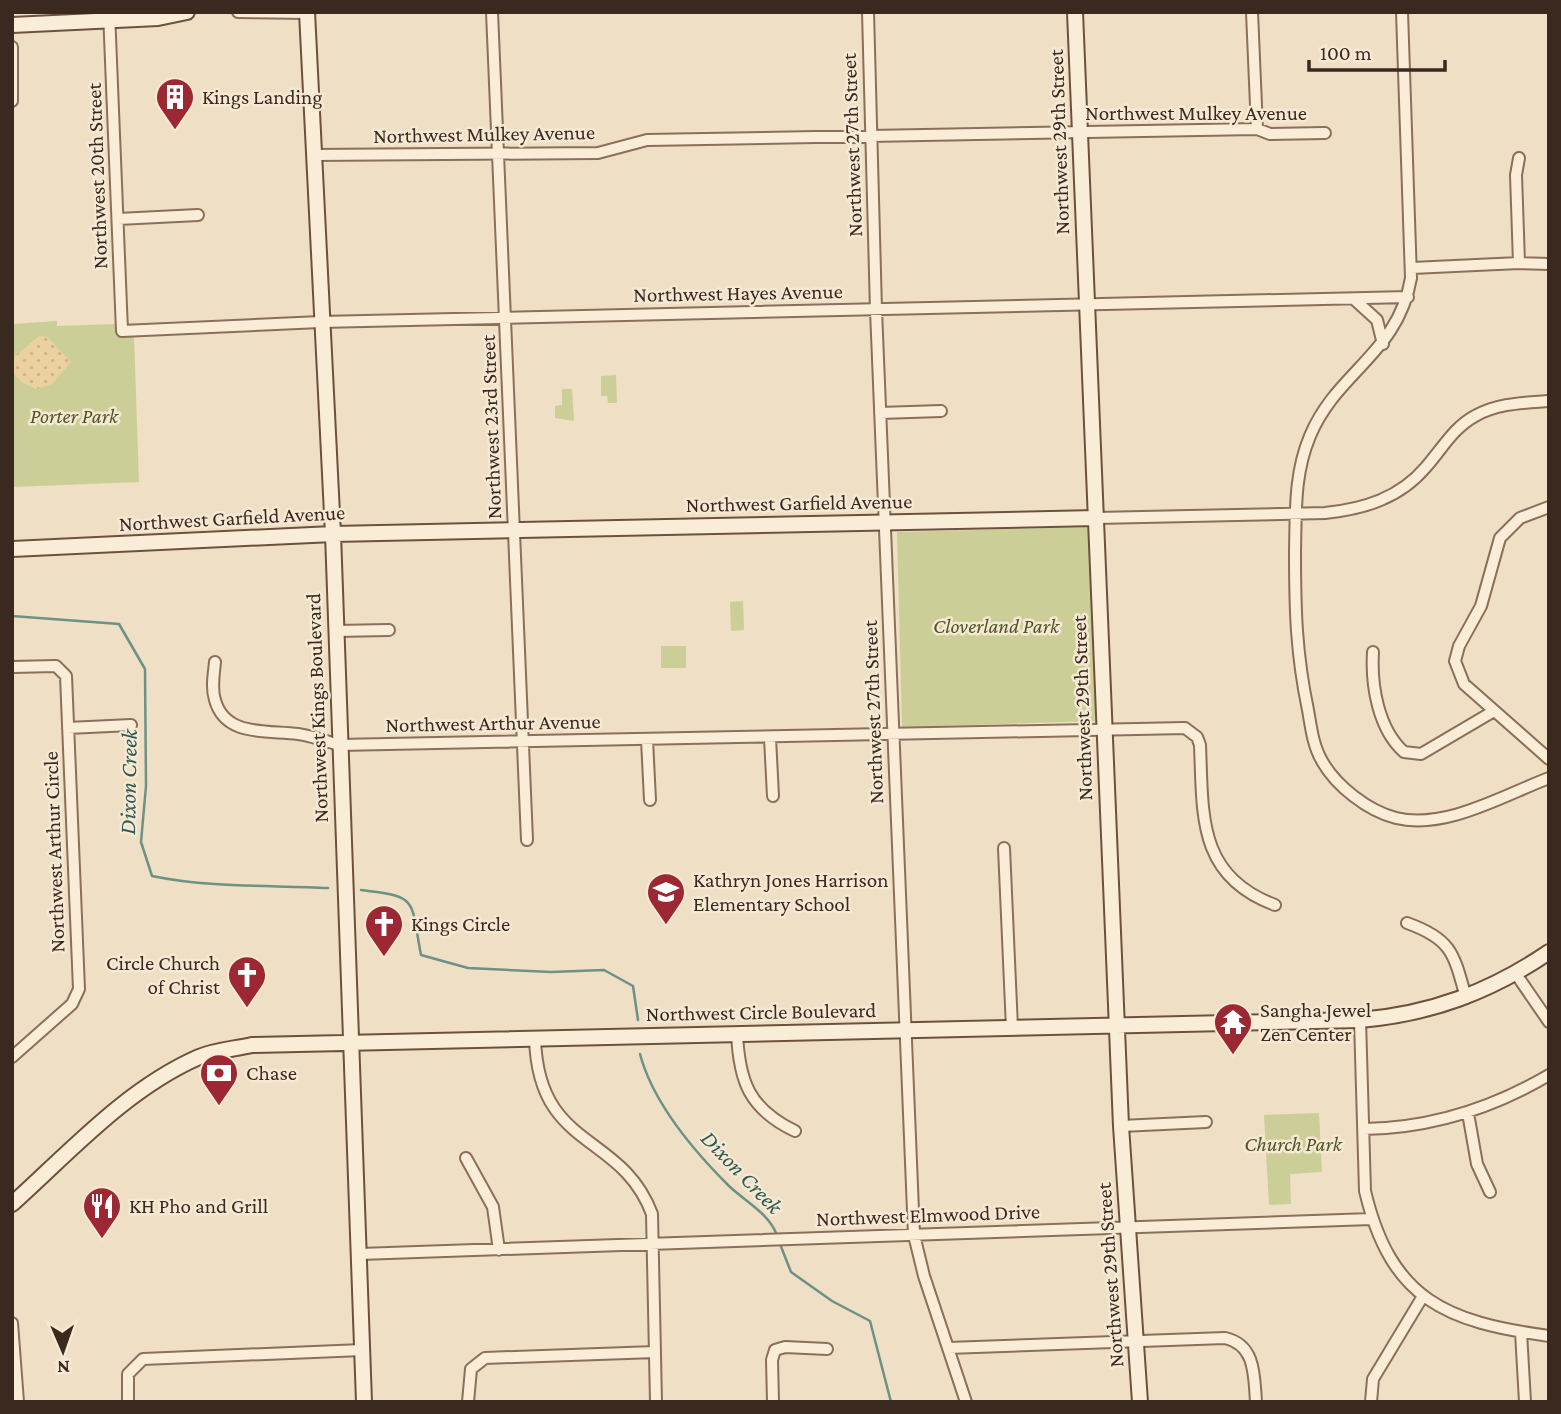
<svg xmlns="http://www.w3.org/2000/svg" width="1561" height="1414" viewBox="0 0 1561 1414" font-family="'Crimson Pro',serif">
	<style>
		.green { fill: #ccce97 }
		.sand { fill: url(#sand-dots) }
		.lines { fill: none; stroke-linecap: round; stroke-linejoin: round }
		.stream { stroke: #6c9185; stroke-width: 2.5 }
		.street-casing { stroke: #8a6f5a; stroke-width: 14 }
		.secondary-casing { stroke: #6c513d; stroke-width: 18 }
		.street { stroke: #faedd7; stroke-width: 10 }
		.secondary { stroke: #faedd7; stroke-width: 14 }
		.labels { text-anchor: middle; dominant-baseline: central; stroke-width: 5; stroke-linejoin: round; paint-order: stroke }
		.poi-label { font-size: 21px; fill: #3a291e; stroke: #f6e9d4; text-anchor: start }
		.street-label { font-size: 21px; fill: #3a291e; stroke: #f6e9d4 }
		.park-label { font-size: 21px; font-style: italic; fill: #4e5724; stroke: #f6e9d4 }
		.water-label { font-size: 23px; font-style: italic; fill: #2d5a53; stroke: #f6e9d4 }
	</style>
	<defs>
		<pattern id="sand-dots" width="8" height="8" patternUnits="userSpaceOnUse" patternTransform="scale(1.75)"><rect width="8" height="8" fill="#ebd1a0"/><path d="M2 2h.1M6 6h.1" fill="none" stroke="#cab389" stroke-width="1.8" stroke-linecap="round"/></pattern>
	</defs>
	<rect width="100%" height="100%" fill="#efdfc4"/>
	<!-- green -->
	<path class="green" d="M 57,321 L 57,326 L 118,324 L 119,337 L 134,336 L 139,482 L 12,487 L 12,324 Z
		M 616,375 L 617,403 L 608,403 L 607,396 L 601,396 L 601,376 Z
		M 562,389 L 572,389 L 574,421 L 555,418 L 555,406 L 562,405 Z
		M 1088,527 L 1096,721 L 902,727 L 897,532 Z
		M 743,601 L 744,630 L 731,631 L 730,602 Z
		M 661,646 L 686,646 L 686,668 L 661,668 Z
		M 1319,1113 L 1322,1172 L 1290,1174 L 1291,1204 L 1269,1205 L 1264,1115 Z"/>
	<!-- sand -->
	<path class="sand" d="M 39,336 L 47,337 L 71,362 L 52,384 L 36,389 L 23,383 L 12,372 L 12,359 Z"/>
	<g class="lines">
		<!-- stream -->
		<path class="stream" d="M 12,616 L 119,624 L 145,669 L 146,786 L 141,842 L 152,876 C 209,888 270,885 328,888
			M 361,890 C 420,897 410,899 421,955 L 468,968 L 551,972 L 604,970 L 633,986 L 638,1020
			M 640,1054 C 653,1103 692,1149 728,1185 C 744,1201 768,1212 777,1235
			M 780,1244 L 791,1272 L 832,1301 L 870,1321 L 891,1402"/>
		<defs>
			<path id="street" d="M 109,12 L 122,331 L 320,322 L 1408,297
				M 238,12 L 307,13
				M 492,12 L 527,840
				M 868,12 L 876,310 L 914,1235 L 924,1276 L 966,1402
				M 1252,12 L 1257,129
				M 1402,12 L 1411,278 C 1398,354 1337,371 1310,436 C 1294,474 1296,512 1295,551 C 1295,609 1296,653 1308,710 C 1311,727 1313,746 1322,761 C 1336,786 1368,811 1396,818 C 1446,830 1504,795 1549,778
				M 12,47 L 12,101
				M 313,155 L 598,153 L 647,140 L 1257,129 L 1270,134 L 1325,133
				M 1519,158 L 1516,175 L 1519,263
				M 118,219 L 198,215
				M 1412,268 L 1519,263 L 1549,264
				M 1355,300 L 1377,320 L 1383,344
				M 880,413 L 941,411
				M 1549,507 L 1520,518 L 1500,538 L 1481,606 L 1459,646 L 1455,661 L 1464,684 L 1549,759
				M 1096,518 L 1325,513 C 1364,509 1400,498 1426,467 C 1442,449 1453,428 1475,416 C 1498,403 1523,403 1549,401
				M 335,631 L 389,630
				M 1373,652 C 1371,685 1378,729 1404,752 L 1421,754 L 1494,711
				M 215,662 C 214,673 211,688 215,700 C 225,737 267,730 298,734 C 312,736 326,741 339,745 L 1185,728 L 1197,737 L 1200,745 C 1203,815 1197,876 1275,905
				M 12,667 L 56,666 L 66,676 L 79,989 L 72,1004 L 12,1057
				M 68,728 L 131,725
				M 770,738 L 773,796
				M 647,740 L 650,800
				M 1004,848 L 1012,1028
				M 1407,923 C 1452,939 1454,954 1466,998
				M 1516,974 L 1549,1022
				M 1360,1020 L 1365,1191 C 1391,1300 1446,1322 1549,1336
				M 737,1033 C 739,1081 749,1109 795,1131
				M 535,1038 C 538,1151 621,1131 652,1214 L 656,1402
				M 1468,1113 L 1477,1164 L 1490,1192
				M 1121,1126 L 1206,1122
				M 1364,1129 C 1431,1128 1491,1109 1549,1075
				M 466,1158 L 493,1207 L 499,1250
				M 360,1254 L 1371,1219
				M 12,1323 L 18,1402
				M 1521,1332 L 1525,1402
				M 948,1348 L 1225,1338 C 1256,1345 1254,1376 1256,1402
				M 128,1402 L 128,1374 L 143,1359 L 362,1350
				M 468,1402 L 471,1369 L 485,1358 L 655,1352
				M 773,1402 L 772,1360 L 775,1350 L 785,1347 L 827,1349
				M 1371,1402 L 1373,1379 L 1423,1296"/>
			<path id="secondary" d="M 307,12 L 333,534 L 364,1402
				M 1075,12 L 1121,1126 L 1140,1402
				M 12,25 L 158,18 L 187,12
				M 12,549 L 333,534 L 1096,518
				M 12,1204 C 70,1152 126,1089 199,1057 C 216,1050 234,1049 252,1045 L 1360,1020 C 1431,1014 1490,992 1549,952"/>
		</defs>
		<!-- street casing -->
		<use href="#street" class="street-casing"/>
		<!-- secondary casing -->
		<use href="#secondary" class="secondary-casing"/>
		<!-- street -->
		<use href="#street" class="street"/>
		<!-- secondary -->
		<use href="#secondary" class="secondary"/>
	</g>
	<!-- icons -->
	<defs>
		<symbol id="building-pin" viewBox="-11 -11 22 30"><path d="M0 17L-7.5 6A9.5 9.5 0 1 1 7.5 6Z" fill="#9b2833" stroke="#f6e9d4"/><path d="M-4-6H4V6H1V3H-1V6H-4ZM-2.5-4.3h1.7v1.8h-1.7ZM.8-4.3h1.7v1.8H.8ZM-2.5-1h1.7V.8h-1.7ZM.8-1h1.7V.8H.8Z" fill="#fff"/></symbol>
		<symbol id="school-pin" viewBox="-11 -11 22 30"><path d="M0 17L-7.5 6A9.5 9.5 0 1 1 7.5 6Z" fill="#9b2833" stroke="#f6e9d4"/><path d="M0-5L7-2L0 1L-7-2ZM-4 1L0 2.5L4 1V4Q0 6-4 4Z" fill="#fff"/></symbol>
		<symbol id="church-pin" viewBox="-11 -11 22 30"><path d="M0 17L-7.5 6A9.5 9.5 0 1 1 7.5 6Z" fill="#9b2833" stroke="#f6e9d4"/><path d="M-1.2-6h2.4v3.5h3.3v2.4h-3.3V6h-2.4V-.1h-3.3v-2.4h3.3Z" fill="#fff"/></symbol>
		<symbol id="temple-pin" viewBox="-11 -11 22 30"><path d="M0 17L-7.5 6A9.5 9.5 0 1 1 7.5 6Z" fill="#9b2833" stroke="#f6e9d4"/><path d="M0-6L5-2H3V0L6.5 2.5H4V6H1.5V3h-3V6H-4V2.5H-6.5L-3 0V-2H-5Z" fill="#fff"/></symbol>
		<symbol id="bank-pin" viewBox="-11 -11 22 30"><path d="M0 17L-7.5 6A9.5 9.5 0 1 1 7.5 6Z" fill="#9b2833" stroke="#f6e9d4"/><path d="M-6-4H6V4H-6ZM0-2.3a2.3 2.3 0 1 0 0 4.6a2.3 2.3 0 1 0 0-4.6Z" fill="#fff"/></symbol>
		<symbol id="restaurant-pin" viewBox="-11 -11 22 30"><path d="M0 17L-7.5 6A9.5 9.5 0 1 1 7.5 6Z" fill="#9b2833" stroke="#f6e9d4"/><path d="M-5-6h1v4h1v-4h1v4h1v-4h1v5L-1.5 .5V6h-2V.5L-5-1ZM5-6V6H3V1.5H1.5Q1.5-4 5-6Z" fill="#fff"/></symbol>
	</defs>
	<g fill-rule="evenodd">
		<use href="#building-pin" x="153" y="75" width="44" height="60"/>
		<use href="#school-pin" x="644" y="870" width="44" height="60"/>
		<use href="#church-pin" x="362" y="902" width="44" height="60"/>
		<use href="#church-pin" x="225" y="953" width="44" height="60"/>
		<use href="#temple-pin" x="1211" y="1000" width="44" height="60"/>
		<use href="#bank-pin" x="197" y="1051" width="44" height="60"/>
		<use href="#restaurant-pin" x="80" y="1184" width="44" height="60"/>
	</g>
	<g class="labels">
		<!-- poi labels -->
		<g class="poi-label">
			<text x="202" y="97">Kings Landing</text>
			<text x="693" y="880">Kathryn Jones Harrison<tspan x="693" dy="24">Elementary School</tspan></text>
			<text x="411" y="924">Kings Circle</text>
			<text x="220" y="963" text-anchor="end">Circle Church<tspan x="220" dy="24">of Christ</tspan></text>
			<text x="1260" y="1010">Sangha Jewel<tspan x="1260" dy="24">Zen Center</tspan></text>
			<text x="246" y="1073">Chase</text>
			<text x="129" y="1206">KH Pho and Grill</text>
		</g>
		<!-- street labels -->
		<g class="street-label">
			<text x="1196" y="113">Northwest Mulkey Avenue</text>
			<text transform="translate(484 134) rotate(-1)">Northwest Mulkey Avenue</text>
			<text transform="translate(1059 142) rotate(-92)">Northwest 29th Street</text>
			<text transform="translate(852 145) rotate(-92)">Northwest 27th Street</text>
			<text transform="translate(97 176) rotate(-92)">Northwest 20th Street</text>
			<text transform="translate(738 293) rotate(-1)">Northwest Hayes Avenue</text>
			<text transform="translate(491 427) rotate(-92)">Northwest 23rd Street</text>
			<text transform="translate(799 503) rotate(-1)">Northwest Garfield Avenue</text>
			<text transform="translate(232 518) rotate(-3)">Northwest Garfield Avenue</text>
			<text transform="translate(317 708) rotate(-92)">Northwest Kings Boulevard</text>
			<text transform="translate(1082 708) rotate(-92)">Northwest 29th Street</text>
			<text transform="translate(873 712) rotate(-92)">Northwest 27th Street</text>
			<text transform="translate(493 723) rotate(-1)">Northwest Arthur Avenue</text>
			<text transform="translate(54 852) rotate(-92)">Northwest Arthur Circle</text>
			<text transform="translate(761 1012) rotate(-1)">Northwest Circle Boulevard</text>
			<text transform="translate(928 1215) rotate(-2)">Northwest Elmwood Drive</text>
			<text transform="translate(1110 1275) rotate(-94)">Northwest 29th Street</text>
		</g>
		<!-- park labels -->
		<g class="park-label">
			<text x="74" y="416">Porter Park</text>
			<text x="996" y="626">Cloverland Park</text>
			<text x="1293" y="1144">Church Park</text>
		</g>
		<!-- water labels -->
		<g class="water-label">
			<text transform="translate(128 782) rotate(-89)">Dixon Creek</text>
			<text transform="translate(742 1172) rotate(46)">Dixon Creek</text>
		</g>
	</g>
	<!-- border -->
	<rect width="1561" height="1414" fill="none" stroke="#3a291e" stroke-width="28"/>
	<!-- north arrow -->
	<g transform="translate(63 1351) rotate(178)" stroke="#f6e9d4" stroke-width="5" paint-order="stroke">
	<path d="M0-5L12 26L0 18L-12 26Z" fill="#3a291e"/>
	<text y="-10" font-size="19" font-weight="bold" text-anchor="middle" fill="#3a291e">N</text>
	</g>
	<!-- scale -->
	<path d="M1309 60v10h136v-10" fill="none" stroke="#3a291e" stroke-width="3.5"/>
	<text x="1320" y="60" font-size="21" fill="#3a291e" stroke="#f6e9d4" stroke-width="5" paint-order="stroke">100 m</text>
</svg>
